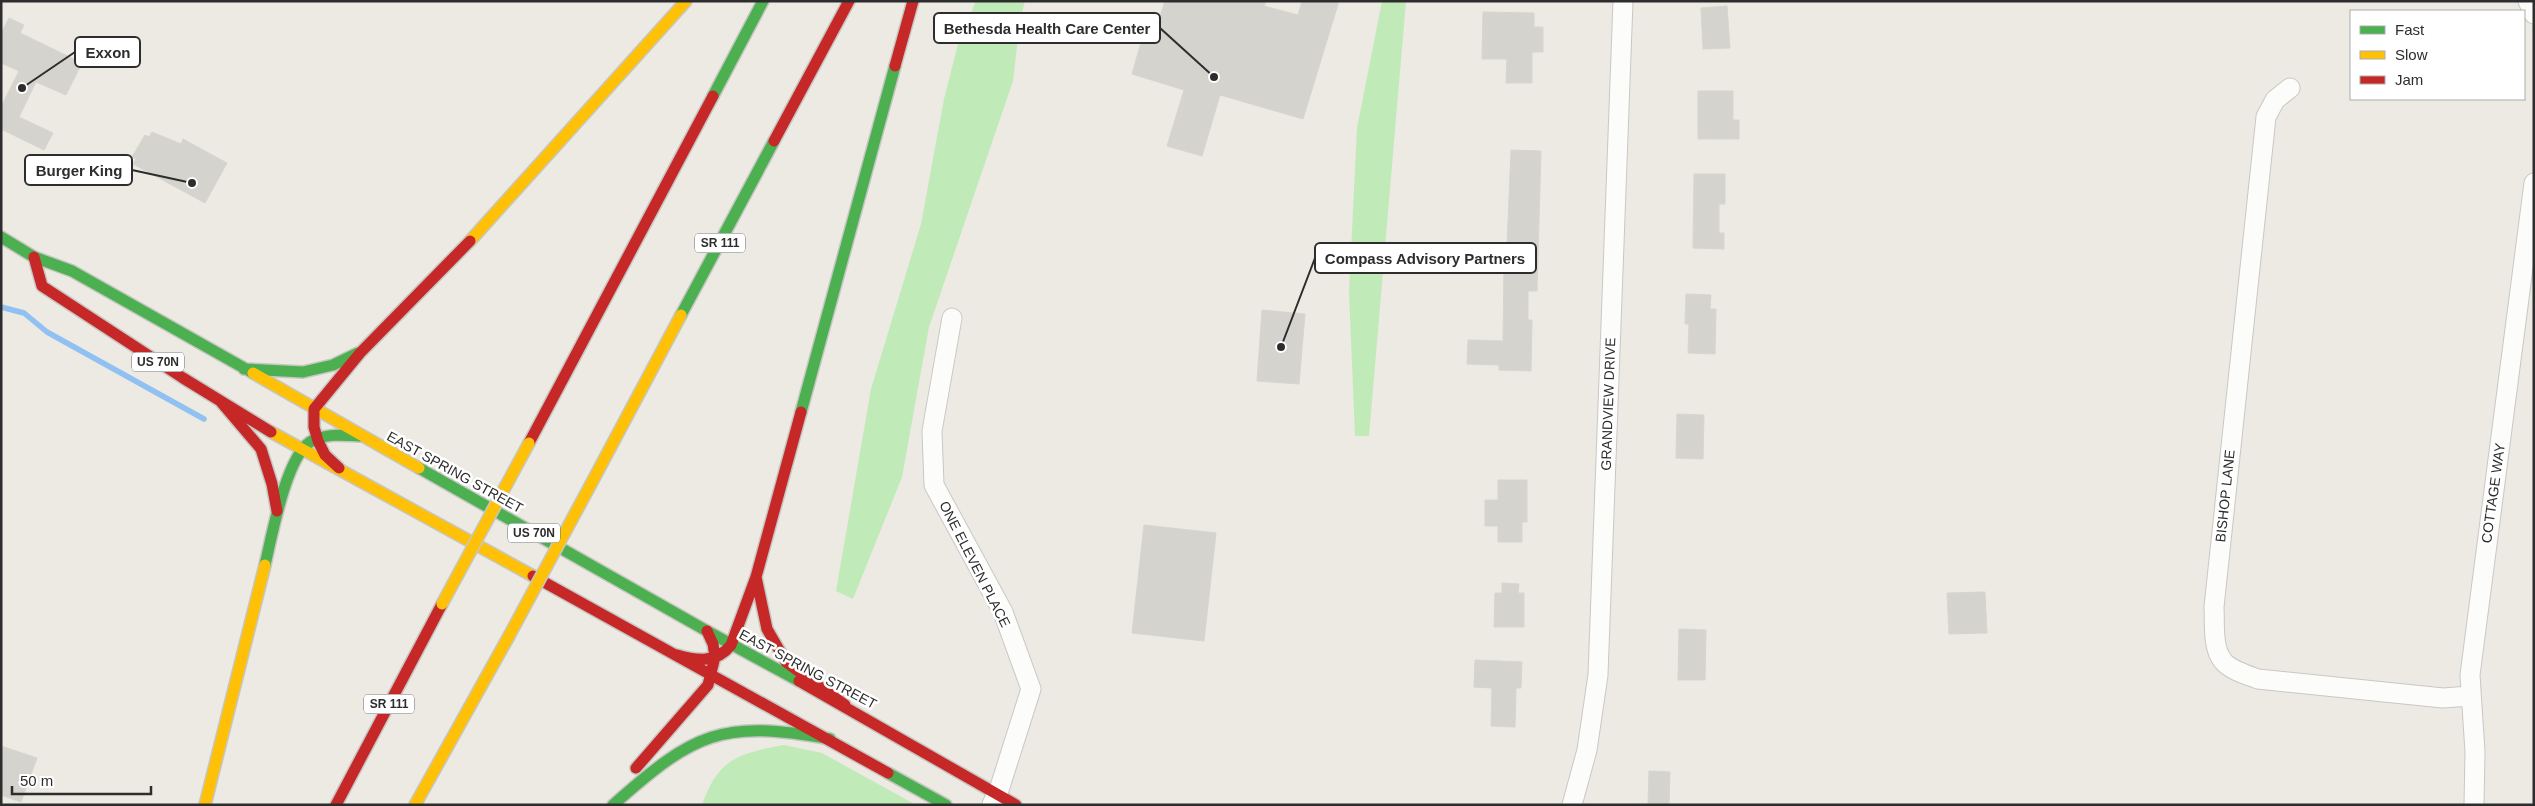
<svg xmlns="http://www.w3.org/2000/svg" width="2535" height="806" viewBox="0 0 2535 806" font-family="Helvetica,sans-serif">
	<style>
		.green { fill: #c1eab9 }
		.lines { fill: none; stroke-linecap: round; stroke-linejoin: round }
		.stream { stroke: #90c1f2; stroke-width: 5.5 }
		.building { fill: #d4d3cd; stroke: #d6d5ce }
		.street-casing { stroke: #c9c8c7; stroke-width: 21 }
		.fast-casing { stroke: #c6c6c3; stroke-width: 14 }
		.slow-casing { stroke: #c6c6c3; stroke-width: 14 }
		.jam-casing { stroke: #c6c6c3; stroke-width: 14 }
		.street { stroke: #fcfcfb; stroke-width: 19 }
		.fast { stroke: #4caf50; stroke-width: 11 }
		.slow { stroke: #ffc107; stroke-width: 11 }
		.jam { stroke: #c62828; stroke-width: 11 }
		.slow-bridge-casing { stroke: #c6c6c3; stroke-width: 14; stroke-linecap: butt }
		.slow-bridge { stroke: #ffc107; stroke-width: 11 }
		.labels { text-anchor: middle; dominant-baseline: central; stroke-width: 5; stroke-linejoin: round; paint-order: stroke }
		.shield { fill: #fff; stroke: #6c6c6c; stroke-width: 1 }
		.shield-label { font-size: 12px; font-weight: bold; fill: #2d2d2d }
		.street-label { font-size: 14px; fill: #2d2d2d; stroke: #fff }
		.leader { fill: none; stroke: #2d2d2d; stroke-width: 2 }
		.callout-dot { fill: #2d2d2d; stroke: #fff; stroke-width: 2 }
		.callout { fill: #fff; stroke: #2d2d2d; stroke-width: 2 }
		.callout-label { font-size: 15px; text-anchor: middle; font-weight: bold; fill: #2d2d2d }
	</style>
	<rect width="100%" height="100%" fill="#eceae2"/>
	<!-- green -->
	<path class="green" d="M 976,1 L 1025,1 L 1020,20 L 1013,81 L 929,327 L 902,477 L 853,599 L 836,591 L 871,389 L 921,224 L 944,99 L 958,44 Z
		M 1382,1 L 1406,1 L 1369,436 L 1355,436 L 1349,292 L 1357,128 Z
		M 784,745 L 822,753 L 916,805 L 702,805 C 718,758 740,753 784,745 Z"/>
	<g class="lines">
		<!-- stream -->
		<path class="stream" d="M 1,307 L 24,313 L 47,332 L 204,419"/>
	</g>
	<!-- building -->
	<path class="building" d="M 1165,1 L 1266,1 L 1264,6 L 1298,15 L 1302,1 L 1339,1 L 1303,119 L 1220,95 L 1202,156 L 1167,146 L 1184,90 L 1132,74 L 1144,32 L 1154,35 Z
		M 1727,6 L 1730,48 L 1703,49 L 1701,8 Z
		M 1483,12 L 1534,13 L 1534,27 L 1543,27 L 1543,52 L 1532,52 L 1532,83 L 1506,83 L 1507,59 L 1482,59 Z
		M 9,18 L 24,25 L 20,33 L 82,63 L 66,95 L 36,82 L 19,117 L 53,133 L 44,150 L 1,129 L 1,107 L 19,71 L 1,63 L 1,34 Z
		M 1698,91 L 1733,91 L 1733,120 L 1739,120 L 1739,139 L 1698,139 Z
		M 152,132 L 181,144 L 183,139 L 227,163 L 205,203 L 133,164 L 136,159 L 132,157 L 145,135 L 149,137 Z
		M 1511,150 L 1541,151 L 1537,291 L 1528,291 L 1528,320 L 1532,320 L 1531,371 L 1499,370 L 1499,365 L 1467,364 L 1468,340 L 1503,341 L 1504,265 L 1496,265 L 1496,247 L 1507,247 Z
		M 1694,174 L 1725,174 L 1725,204 L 1719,204 L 1719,233 L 1724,233 L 1724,249 L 1693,248 Z
		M 1686,294 L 1711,295 L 1710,309 L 1716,309 L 1715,354 L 1688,353 L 1689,324 L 1685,324 Z
		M 1262,310 L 1305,314 L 1299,384 L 1257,381 Z
		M 1677,414 L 1704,415 L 1703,459 L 1676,458 Z
		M 1498,480 L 1527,480 L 1527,522 L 1522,522 L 1522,542 L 1498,542 L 1498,526 L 1485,526 L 1485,500 L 1498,500 Z
		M 1144,525 L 1216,533 L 1204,641 L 1132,633 Z
		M 1502,583 L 1519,584 L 1518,593 L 1524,593 L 1524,627 L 1494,627 L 1495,593 L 1502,593 Z
		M 1985,592 L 1987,633 L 1949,634 L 1947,593 Z
		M 1679,629 L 1706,630 L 1705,680 L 1678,680 Z
		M 1475,660 L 1522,662 L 1521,688 L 1516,688 L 1515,727 L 1491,726 L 1492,688 L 1474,687 Z
		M 1,746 L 37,758 L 21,802 L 1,795 Z
		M 1649,771 L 1670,772 L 1669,805 L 1648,805 Z"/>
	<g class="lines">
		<defs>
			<path id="street" d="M 2528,1 L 2534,14
				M 2290,88 L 2275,100 L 2266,117 L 2214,607 C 2215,623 2212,648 2223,661 C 2230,670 2247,675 2258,679 L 2443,698 L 2470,696
				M 952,318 L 932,431 L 934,485 L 1003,612 L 1031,689 L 998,793 L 992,804
				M 1572,805 L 1587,750 L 1598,675 L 1623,1
				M 2474,805 L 2475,752 L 2470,675 L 2534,183"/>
			<path id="fast" d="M 713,96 L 763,1
				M 1,237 L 34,257 L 72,271 L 253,373
				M 681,315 L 774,141
				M 244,369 L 303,372 L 333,365 L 358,353
				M 801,412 L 895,66
				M 419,468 L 707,631 L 799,681
				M 265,565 C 272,535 286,458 310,442 C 325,433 344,435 360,436
				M 888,773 L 946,805
				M 613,805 C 694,733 721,719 830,739"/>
			<path id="slow" d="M 470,241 L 686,1
				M 253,373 L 419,468
				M 271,432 L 533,576
				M 591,484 L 681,315
				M 205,805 L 265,565
				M 415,805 L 509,636"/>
			<path id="jam" d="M 895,66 L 913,1
				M 774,141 L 849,1
				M 34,257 L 42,286 L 183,378 L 271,432
				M 221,402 L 261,449 L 272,484 L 277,511
				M 529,443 L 713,96
				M 339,468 L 325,455 L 318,441 L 314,427 L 314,409 L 360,353 L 470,241
				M 533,576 L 888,773
				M 756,577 L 767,629 L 786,662 L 845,705
				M 677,655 C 697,661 717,663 731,645 L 756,577 L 801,412
				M 799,681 L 1016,805
				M 636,768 L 708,685 L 715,657 L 713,644 L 707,631
				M 336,805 L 442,604"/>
		</defs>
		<!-- street casing -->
		<use href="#street" class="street-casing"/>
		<!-- fast casing -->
		<use href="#fast" class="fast-casing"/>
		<!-- slow casing -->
		<use href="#slow" class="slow-casing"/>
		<!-- jam casing -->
		<use href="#jam" class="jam-casing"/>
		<!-- street -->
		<use href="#street" class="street"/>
		<!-- fast -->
		<use href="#fast" class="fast"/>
		<!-- slow -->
		<use href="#slow" class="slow"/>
		<!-- jam -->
		<use href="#jam" class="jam"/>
		<defs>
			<path id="slow-bridge" d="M 442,604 L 529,443
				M 509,636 L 591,484"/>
		</defs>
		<!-- slow-bridge casing -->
		<use href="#slow-bridge" class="slow-bridge-casing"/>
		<!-- slow-bridge -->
		<use href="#slow-bridge" class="slow-bridge"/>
	</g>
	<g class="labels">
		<!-- shield labels -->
		<g class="shield">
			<rect x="695" y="233.5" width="50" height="19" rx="4"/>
			<rect x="132" y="352.5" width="52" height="19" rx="4"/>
			<rect x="508" y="523.5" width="52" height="19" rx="4"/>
			<rect x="364" y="694.5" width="50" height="19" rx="4"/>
		</g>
		<g class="shield-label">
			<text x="720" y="243">SR 111</text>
			<text x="158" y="362">US 70N</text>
			<text x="534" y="533">US 70N</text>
			<text x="389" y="704">SR 111</text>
		</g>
		<!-- street labels -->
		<g class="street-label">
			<text transform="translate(1608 404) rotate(-88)">GRANDVIEW DRIVE</text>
			<text transform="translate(455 472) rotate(29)">EAST SPRING STREET</text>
			<text transform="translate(2493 493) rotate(-82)">COTTAGE WAY</text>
			<text transform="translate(2225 496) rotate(-84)">BISHOP LANE</text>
			<text transform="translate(975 564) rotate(63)">ONE ELEVEN PLACE</text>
			<text transform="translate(808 669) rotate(28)">EAST SPRING STREET</text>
		</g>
	</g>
	<!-- callouts -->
	<path class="leader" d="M1214 77L1160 28M22 88L75 52M192 183L132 170M1281 347L1315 258"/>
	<g class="callout-dot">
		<circle cx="1214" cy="77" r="5"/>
		<circle cx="22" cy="88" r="5"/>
		<circle cx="192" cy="183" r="5"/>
		<circle cx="1281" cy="347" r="5"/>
	</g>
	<g class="callout">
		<rect x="934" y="13" width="226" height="30" rx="5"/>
		<rect x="75" y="37" width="65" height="30" rx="5"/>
		<rect x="25" y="155" width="107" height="30" rx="5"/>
		<rect x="1315" y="243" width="221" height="30" rx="5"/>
	</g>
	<g class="callout-label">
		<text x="1047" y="34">Bethesda Health Care Center</text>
		<text x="108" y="58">Exxon</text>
		<text x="79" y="176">Burger King</text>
		<text x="1425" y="264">Compass Advisory Partners</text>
	</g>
	<!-- border -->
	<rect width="2535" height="806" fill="none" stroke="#2d2d2d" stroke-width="5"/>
	<!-- legend -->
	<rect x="2350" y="10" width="175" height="90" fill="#ffffff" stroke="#ababab"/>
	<rect x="2360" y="26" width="25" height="8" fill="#4caf50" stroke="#ababab"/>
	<text x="2395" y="35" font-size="15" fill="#2d2d2d">Fast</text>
	<rect x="2360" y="51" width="25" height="8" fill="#ffc107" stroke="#ababab"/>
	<text x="2395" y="60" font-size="15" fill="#2d2d2d">Slow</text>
	<rect x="2360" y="76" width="25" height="8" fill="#c62828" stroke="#ababab"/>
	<text x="2395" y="85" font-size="15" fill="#2d2d2d">Jam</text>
	<!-- scale -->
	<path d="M12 786v8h139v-8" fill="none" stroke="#2d2d2d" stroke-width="2.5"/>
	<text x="20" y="786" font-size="15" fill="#2d2d2d" stroke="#ffffff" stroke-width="4" paint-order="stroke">50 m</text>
</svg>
